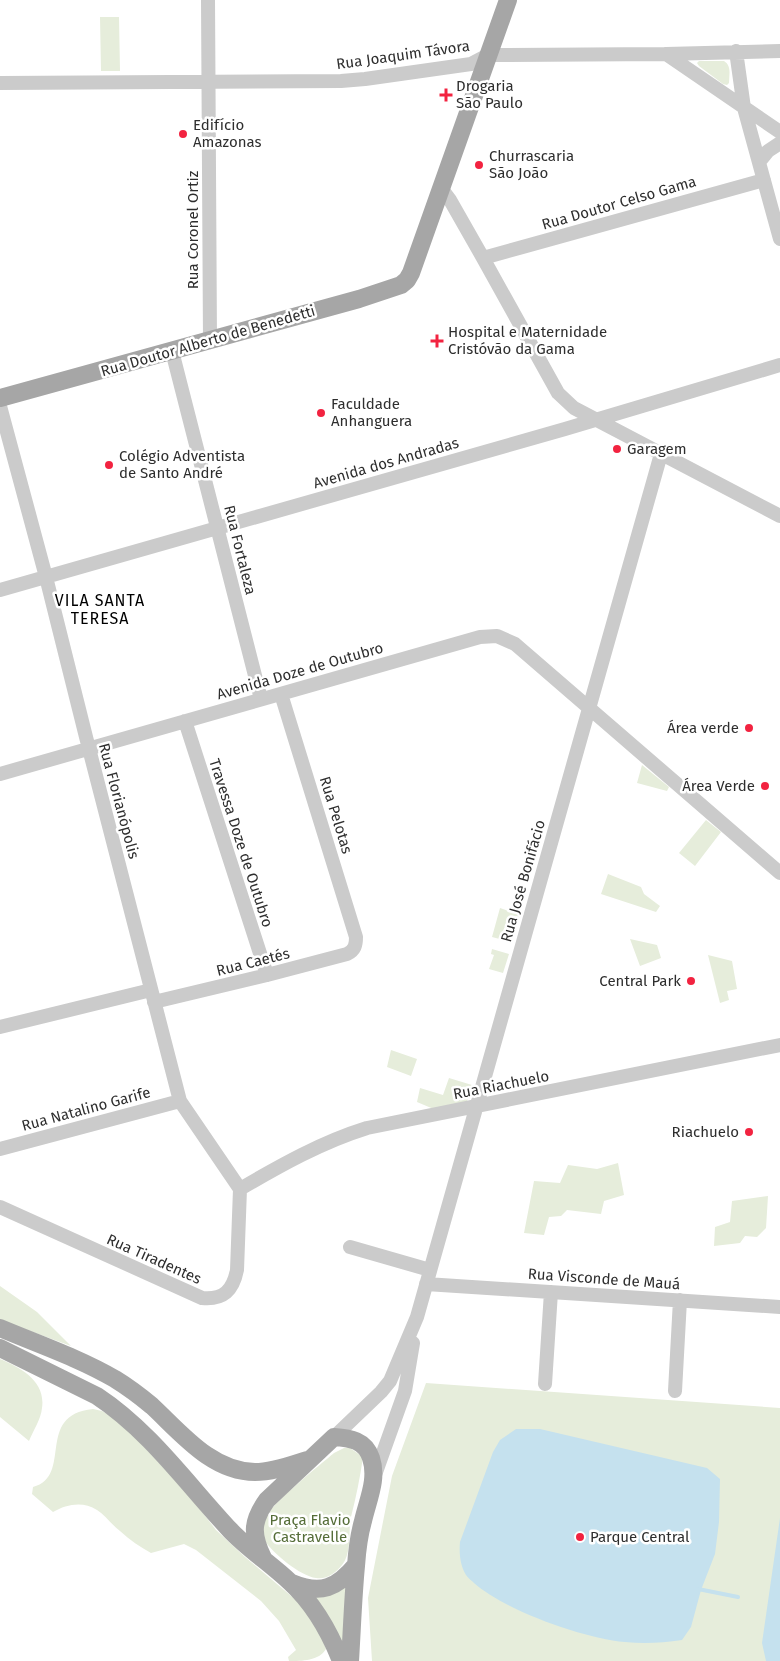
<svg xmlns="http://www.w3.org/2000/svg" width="780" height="1661" viewBox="0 0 780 1661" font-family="'Fira Sans',sans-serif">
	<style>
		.green { fill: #e6eddb }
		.water { fill: #c5e1ee }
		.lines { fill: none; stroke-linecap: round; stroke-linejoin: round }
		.stream { stroke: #c5e1ee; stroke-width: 4 }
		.minor { stroke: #cbcbcb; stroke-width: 14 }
		.major { stroke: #a6a6a6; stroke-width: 18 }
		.poi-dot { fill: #f22340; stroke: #fff; stroke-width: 2 }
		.labels { text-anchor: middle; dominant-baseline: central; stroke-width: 5; stroke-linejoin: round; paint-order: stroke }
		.street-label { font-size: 15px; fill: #2e2e2e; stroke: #fff }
		.poi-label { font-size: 15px; fill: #2e2e2e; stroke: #fff; text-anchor: start }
		.park-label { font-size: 15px; fill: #556d38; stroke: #fff }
		.neighbourhood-label { font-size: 16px; letter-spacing: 1px; fill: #000; stroke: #fff }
	</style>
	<rect width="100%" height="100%" fill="#fff"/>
	<!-- green -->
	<path class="green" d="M 100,17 L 119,17 L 120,71 L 101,71 Z
		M 699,61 L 724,61 C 732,66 729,75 729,83 L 727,85 L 723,84 L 699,66 L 697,63 Z
		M 642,765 L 669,787 L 667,791 L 637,783 Z
		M 706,820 L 721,832 L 695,866 L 679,853 Z
		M 608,874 L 641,887 L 644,894 L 660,906 L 656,912 L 601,894 Z
		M 500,908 L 520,915 L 511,942 L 492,937 Z
		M 630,939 L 657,945 L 661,958 L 640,966 Z
		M 492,949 L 509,954 L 503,973 L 489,969 L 494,955 L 491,954 Z
		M 708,955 L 732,961 L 737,989 L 727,991 L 729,1000 L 720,1003 Z
		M 391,1050 L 417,1059 L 411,1076 L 387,1067 Z
		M 449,1078 L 472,1085 L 466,1105 L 436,1110 L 417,1102 L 420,1088 L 443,1095 Z
		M 618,1163 L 624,1195 L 604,1201 L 601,1214 L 567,1210 L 561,1216 L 549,1217 L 544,1235 L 524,1233 L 534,1181 L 560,1183 L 568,1165 L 597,1169 Z
		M 768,1196 L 766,1228 L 757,1237 L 745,1236 L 740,1243 L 714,1246 L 715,1227 L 730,1222 L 732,1201 Z
		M 0,1286 L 37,1312 L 71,1346 L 0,1320 Z
		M 0,1359 C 21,1368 46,1381 42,1408 C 41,1419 33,1431 29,1441 L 0,1417 Z
		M 426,1383 L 780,1408 L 780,1661 L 372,1661 L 368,1598 L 392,1476 Z
		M 93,1409 L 102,1411 L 120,1421 L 189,1495 L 216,1530 L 245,1557 L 297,1601 L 318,1627 L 326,1649 C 319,1661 302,1661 289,1661 L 288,1657 L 296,1650 L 279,1621 L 261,1601 L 196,1550 L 184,1544 L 151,1553 C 140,1547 130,1540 120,1531 C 112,1525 105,1515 97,1510 C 83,1501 67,1504 53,1512 L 32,1494 L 33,1487 C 74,1476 34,1415 93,1409 Z
		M 344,1448 L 350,1448 L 363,1457 C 360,1478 356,1497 351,1517 C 348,1532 352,1553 342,1565 C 336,1573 326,1580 316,1578 C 300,1576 273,1553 264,1540 C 262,1537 261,1529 261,1525 C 263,1510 320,1465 334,1453 Z
		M 347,1581 L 346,1654 L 309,1592 Z"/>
	<!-- water -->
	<path class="water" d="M 516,1429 L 540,1429 L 707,1468 L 720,1479 L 719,1522 L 715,1554 L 701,1590 L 691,1627 L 682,1640 C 662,1643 644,1644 625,1642 C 583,1638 506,1611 474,1583 C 472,1581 468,1578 466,1575 C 460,1565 459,1553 460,1542 L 493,1452 L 500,1440 Z
		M 780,1518 L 780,1661 L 766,1661 L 762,1643 Z"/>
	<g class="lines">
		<!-- stream -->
		<path class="stream" d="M 698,1589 L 738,1597"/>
		<!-- minor -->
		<path class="minor" d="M 208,0 L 210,341
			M 736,51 L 744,108 L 780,239
			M 666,54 L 780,132
			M 0,83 L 341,81 L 365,79 L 471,64 L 488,55 L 666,54 L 780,51
			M 759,162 L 768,151 L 780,143
			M 441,188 L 450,200 L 483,258 L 558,393 L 574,408 L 780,516
			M 483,258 L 764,180
			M 172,351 L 261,699
			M 0,406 L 46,577 L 86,737 L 180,1101 L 240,1189
			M 0,590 L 565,429 L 780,365
			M 185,721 L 267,975
			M 0,774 L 480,637 L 497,636 L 515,644 L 780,873
			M 154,1002 L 267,975 L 347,954 C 355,950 356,945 356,937 L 281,694
			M 0,1027 L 151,990
			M 0,1149 L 180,1101
			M 240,1189 C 281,1165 322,1142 367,1128 L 780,1045
			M 0,1207 L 202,1298 C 224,1300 233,1290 237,1270 L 240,1189
			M 350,1247 L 430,1270
			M 426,1284 L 780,1307
			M 545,1384 L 551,1292
			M 675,1391 L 680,1300
			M 334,1437 L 381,1392 L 390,1381 L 417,1317 L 661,454
			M 375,1475 L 405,1391 L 413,1343"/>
		<!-- major -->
		<path class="major" d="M 0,398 L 359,299 L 401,285 L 407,280 L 411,273 L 508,0
			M 0,1328 C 38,1344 79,1358 115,1379 C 128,1387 140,1396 152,1406 C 181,1433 212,1472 255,1472 C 273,1472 291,1465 307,1460
			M 0,1348 L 97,1396 C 150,1431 187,1484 230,1530 C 248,1549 271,1564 290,1582 C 313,1603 330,1633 341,1661
			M 263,1558 C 252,1535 251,1522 267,1500 L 334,1437 C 350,1438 365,1440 371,1458 C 378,1479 368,1499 363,1521 C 359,1535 357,1551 356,1566 C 353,1597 352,1629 350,1661
			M 292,1583 C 321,1595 337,1588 356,1565"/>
	</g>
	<!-- markers -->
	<g class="poi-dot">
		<path d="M443.5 87.5h5v5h5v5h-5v5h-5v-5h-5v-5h5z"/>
		<circle cx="183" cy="134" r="5"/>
		<circle cx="479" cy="165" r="5"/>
		<path d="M434.5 333.5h5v5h5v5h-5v5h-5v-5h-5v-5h5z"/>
		<circle cx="321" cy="413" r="5"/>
		<circle cx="617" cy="449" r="5"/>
		<circle cx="109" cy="465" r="5"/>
		<circle cx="749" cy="728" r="5"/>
		<circle cx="765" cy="786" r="5"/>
		<circle cx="691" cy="981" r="5"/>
		<circle cx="749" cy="1132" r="5"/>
		<circle cx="580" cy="1537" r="5"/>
	</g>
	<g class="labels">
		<!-- street labels -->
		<g class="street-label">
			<text transform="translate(403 55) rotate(-8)">Rua Joaquim Távora</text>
			<text transform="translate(619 203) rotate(-16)">Rua Doutor Celso Gama</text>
			<text transform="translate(193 230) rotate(-90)">Rua Coronel Ortiz</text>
			<text transform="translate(208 341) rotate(-16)">Rua Doutor Alberto de Benedetti</text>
			<text transform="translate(386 463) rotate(-16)">Avenida dos Andradas</text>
			<text transform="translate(240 550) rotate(76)">Rua Fortaleza</text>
			<text transform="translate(300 671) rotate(-16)">Avenida Doze de Outubro</text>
			<text transform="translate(119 801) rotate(75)">Rua Florianópolis</text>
			<text transform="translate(336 815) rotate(73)">Rua Pelotas</text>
			<text transform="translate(241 843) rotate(72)">Travessa Doze de Outubro</text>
			<text transform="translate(523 881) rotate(-74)">Rua José Bonifácio</text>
			<text transform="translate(253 962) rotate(-14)">Rua Caetés</text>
			<text transform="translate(501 1085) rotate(-11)">Rua Riachuelo</text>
			<text transform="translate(86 1109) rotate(-15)">Rua Natalino Garife</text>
			<text transform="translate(154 1259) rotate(24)">Rua Tiradentes</text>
			<text transform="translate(604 1279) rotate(4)">Rua Visconde de Mauá</text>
		</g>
		<!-- poi labels -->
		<g class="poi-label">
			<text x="456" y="86">Drogaria<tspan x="456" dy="17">São Paulo</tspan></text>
			<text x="193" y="125">Edifício<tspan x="193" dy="17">Amazonas</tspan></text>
			<text x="489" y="156">Churrascaria<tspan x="489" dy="17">São João</tspan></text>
			<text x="448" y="332">Hospital e Maternidade<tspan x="448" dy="17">Cristóvão da Gama</tspan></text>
			<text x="331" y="404">Faculdade<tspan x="331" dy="17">Anhanguera</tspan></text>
			<text x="627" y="449">Garagem</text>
			<text x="119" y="456">Colégio Adventista<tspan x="119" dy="17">de Santo André</tspan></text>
			<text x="739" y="728" text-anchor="end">Área verde</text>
			<text x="755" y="786" text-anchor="end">Área Verde</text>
			<text x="681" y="981" text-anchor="end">Central Park</text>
			<text x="739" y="1132" text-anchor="end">Riachuelo</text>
			<text x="590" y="1537">Parque Central</text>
		</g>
		<!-- park labels -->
		<g class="park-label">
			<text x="310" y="1520">Praça Flavio<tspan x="310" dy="17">Castravelle</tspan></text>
		</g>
		<!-- neighbourhood labels -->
		<g class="neighbourhood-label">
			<text x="100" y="600">VILA SANTA<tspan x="100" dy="18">TERESA</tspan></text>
		</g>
	</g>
</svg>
